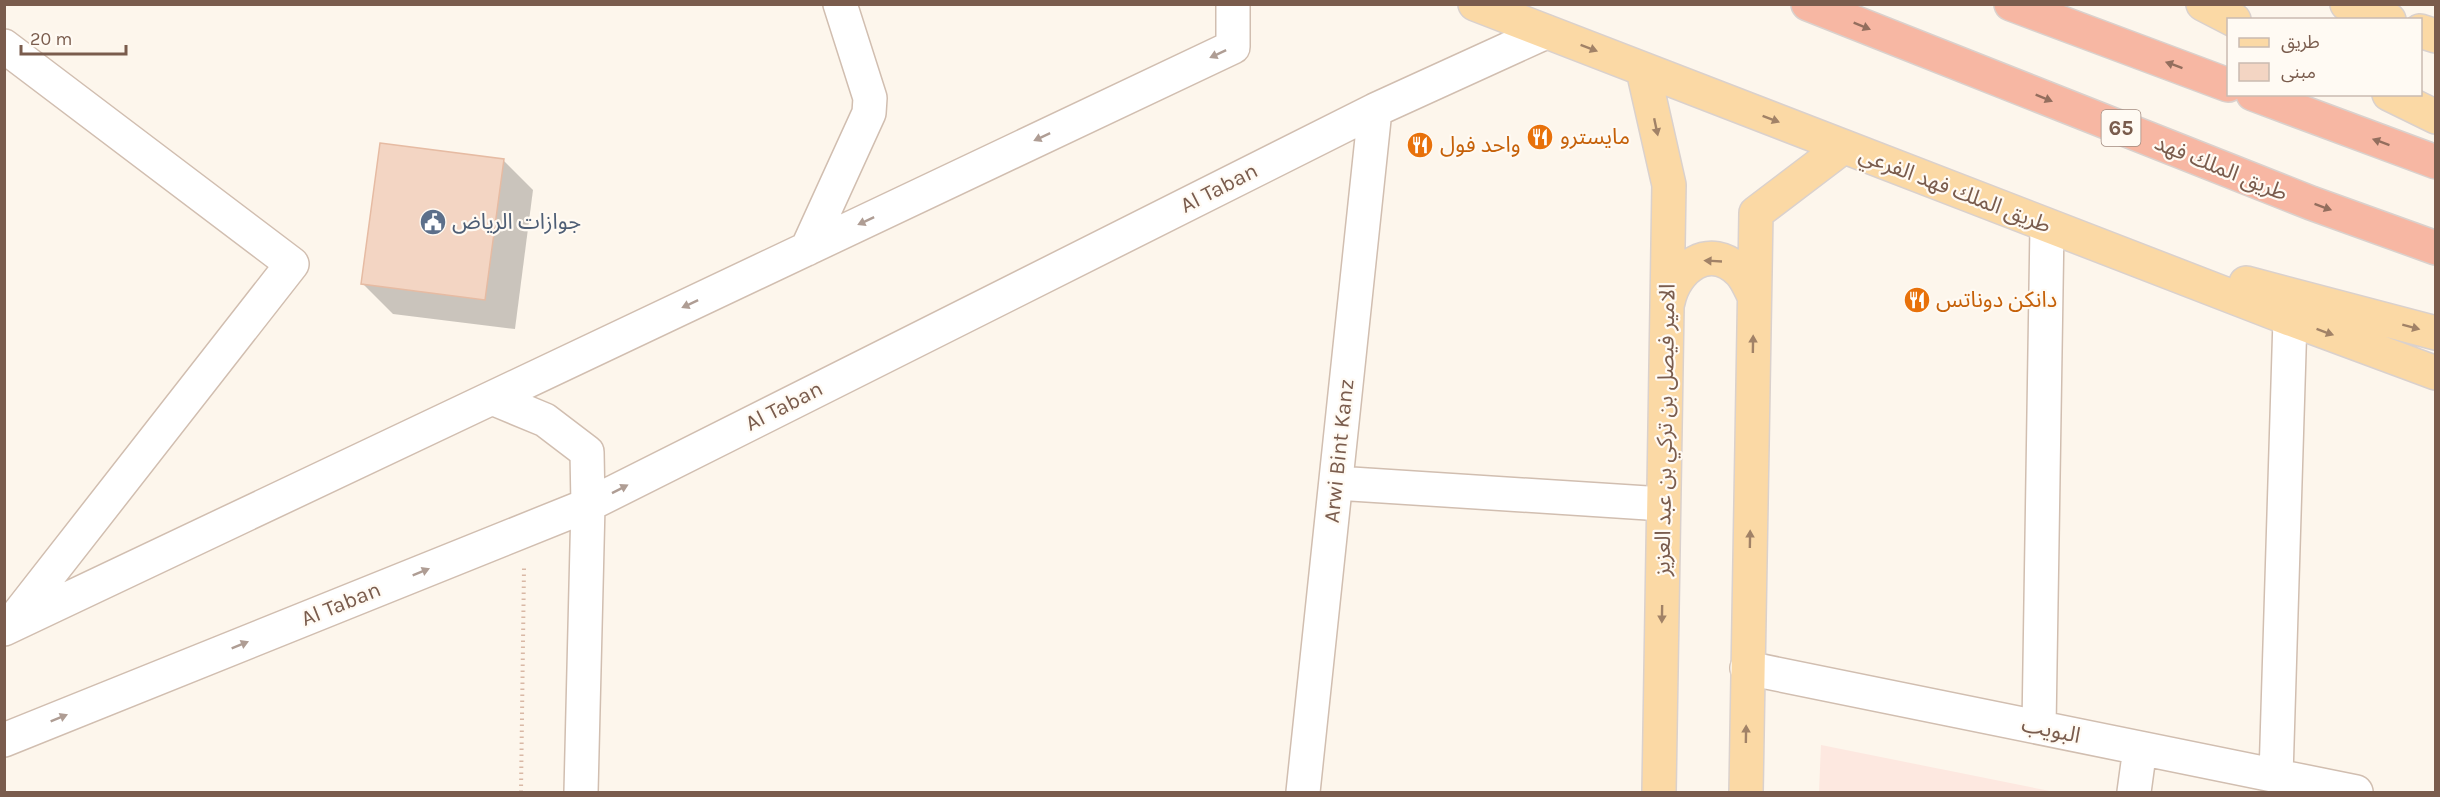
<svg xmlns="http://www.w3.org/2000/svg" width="2440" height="797" viewBox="0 0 2440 797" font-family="Karla,'Noto Sans Arabic',sans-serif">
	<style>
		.commercial { fill: #fde8e0 }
		.shadow { fill: #0003 }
		.building { fill: #f3d5c3; stroke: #e6bba3; stroke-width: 1.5 }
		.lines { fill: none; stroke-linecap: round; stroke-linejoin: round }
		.minor-casing { stroke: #d1beb0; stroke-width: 36 }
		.major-casing { stroke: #dad1cd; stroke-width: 36 }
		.highway-casing { stroke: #dad1cd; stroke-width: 36 }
		.path { stroke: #d9b8a5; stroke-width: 4; stroke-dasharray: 1.5 4.5; stroke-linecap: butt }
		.minor { stroke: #fff; stroke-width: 33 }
		.major { stroke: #fbd9a5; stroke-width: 33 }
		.highway { stroke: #f7b7a3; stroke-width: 33 }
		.oneway { fill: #936e5e }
		.oneway2 { fill: #a18267 }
		.oneway3 { fill: #af9d94 }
		.labels { text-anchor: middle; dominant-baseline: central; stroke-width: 4.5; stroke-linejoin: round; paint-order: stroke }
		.shield { fill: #fffaf3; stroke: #a28b7f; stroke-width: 1.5 }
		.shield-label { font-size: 21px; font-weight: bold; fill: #7a5c4d }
		.food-label { font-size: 22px; fill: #c56008; stroke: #fffaf3; text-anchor: start }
		.street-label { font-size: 22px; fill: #7a5c4d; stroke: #fffaf3 }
		.service-label { font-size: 22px; fill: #4e5e75; stroke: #fffaf3; text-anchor: start }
	</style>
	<rect width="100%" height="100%" fill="#fdf6ec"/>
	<!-- commercial -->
	<path class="commercial" d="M 1821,745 L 2055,792 L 1819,792 Z"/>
	<!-- shadow -->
	<path class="shadow" d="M 503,160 L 533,190 L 515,329 L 393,314 L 363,284 Z"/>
	<!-- building -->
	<path class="building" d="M 380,143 L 504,159 L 485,300 L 361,284 Z"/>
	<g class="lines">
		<defs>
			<path id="minor" d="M 4,46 L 292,264 L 13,621
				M 807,249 L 869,113 L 870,98 L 840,4
				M 492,398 L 545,420 L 587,452 L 588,505 L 581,792
				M 1336,483 L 1663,504
				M 4,629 L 1233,47 L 1233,4
				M 1747,668 L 2356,792
				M 2039,727 L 2047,226
				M 4,740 L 588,505 L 1375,110 L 1546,32
				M 2276,776 L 2290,319
				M 1303,792 L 1375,110
				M 2134,792 L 2140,748"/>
			<path id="major" d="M 1475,4 L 2290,319 L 2436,373
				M 2203,4 L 2234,20
				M 2347,4 L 2389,20
				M 2420,31 L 2436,36
				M 1643,70 L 1669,185 L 1659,792
				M 2389,94 L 2436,117
				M 2246,283 L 2436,333
				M 1668,302 C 1675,268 1710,241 1740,272 C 1746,278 1750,288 1754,296
				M 1746,792 L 1756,213 L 1843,147"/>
			<path id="highway" d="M 1808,4 L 2311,203 L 2436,248
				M 2011,4 L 2228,85
				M 2253,94 L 2436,162"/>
		</defs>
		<!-- minor casing -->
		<use href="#minor" class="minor-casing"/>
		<!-- major casing -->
		<use href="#major" class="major-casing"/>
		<!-- highway casing -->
		<use href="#highway" class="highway-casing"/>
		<!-- path -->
		<path class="path" d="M 521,792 L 524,568"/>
		<!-- minor -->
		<use href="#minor" class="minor"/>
		<!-- major -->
		<use href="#major" class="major"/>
		<!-- highway -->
		<use href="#highway" class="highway"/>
	</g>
	<!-- one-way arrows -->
	<defs><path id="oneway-solid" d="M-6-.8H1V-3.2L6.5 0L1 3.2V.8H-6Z" transform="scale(1.5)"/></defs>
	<g class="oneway">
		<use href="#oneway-solid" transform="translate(1862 26) rotate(22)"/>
		<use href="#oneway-solid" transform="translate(2174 65) rotate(-160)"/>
		<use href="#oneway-solid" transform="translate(2044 98) rotate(22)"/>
		<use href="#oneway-solid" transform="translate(2381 142) rotate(-160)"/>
		<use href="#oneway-solid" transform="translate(2323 207) rotate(20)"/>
	</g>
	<g class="oneway2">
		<use href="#oneway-solid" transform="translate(1589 48) rotate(21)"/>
		<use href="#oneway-solid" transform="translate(1771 119) rotate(21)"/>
		<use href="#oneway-solid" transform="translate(1656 127) rotate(78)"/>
		<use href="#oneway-solid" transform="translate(1713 261) rotate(-177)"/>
		<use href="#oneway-solid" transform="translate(2411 327) rotate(15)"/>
		<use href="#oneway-solid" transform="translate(2325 332) rotate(20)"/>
		<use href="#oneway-solid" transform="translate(1753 344) rotate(-89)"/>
		<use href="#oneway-solid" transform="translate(1750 539) rotate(-89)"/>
		<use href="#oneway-solid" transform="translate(1662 614) rotate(91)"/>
		<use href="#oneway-solid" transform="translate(1746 734) rotate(-89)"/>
	</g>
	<g class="oneway3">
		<use href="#oneway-solid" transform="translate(1218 54) rotate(155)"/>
		<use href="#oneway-solid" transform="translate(1042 137) rotate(155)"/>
		<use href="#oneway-solid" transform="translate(866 221) rotate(155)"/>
		<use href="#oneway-solid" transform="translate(690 304) rotate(155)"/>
		<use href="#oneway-solid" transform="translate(620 489) rotate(-27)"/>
		<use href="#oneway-solid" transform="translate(421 572) rotate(-22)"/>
		<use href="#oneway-solid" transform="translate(240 645) rotate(-22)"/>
		<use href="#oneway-solid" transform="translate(59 718) rotate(-22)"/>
	</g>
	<!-- icons -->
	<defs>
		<symbol id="restaurant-disc" viewBox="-11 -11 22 22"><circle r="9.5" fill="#e8710a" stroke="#fffaf3"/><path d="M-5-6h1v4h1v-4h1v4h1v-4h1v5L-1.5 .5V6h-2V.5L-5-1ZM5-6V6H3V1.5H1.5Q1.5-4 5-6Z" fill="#fff"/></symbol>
		<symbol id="civic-disc" viewBox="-11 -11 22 22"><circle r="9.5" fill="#5c6f8a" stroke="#fffaf3"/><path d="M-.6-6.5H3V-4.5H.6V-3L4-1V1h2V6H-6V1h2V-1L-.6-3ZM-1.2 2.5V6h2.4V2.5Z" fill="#fff"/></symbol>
	</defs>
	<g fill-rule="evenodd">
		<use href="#restaurant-disc" x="1525" y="122" width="30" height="30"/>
		<use href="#restaurant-disc" x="1405" y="130" width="30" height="30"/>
		<use href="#civic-disc" x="418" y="207" width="30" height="30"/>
		<use href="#restaurant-disc" x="1902" y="285" width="30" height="30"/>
	</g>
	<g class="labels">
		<!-- shield labels -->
		<rect class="shield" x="2101.5" y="110" width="39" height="36" rx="4.5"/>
		<g class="shield-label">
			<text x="2121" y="128">65</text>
		</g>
		<!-- food labels -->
		<g class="food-label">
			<text x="1560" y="137">مايسترو</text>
			<text x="1440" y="145">واحد فول</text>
			<text x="1936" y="300">دانكن دوناتس</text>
		</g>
		<!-- street labels -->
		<g class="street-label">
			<text transform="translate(2221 168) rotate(22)">طريق الملك فهد</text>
			<text transform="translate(1219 188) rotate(-27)">Al Taban</text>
			<text transform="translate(1955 190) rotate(21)">طريق الملك فهد الفرعي</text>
			<text transform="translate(784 406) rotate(-27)">Al Taban</text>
			<text transform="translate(1665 430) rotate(-89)">الامير فيصل بن تركي بن عبد العزيز</text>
			<text transform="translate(1339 451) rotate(-84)">Arwi Bint Kanz</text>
			<text transform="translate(341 604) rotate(-22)">Al Taban</text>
			<text transform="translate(2051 730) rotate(12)">البويب</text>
		</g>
		<!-- service labels -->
		<g class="service-label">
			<text x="452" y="222">جوازات الرياض</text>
		</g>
	</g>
	<!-- border -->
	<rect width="2440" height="797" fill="none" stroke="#7a5c4d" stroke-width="12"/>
	<!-- legend -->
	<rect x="2227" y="18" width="195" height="78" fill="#fffaf3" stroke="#cabbb1" stroke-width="1.5"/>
	<rect x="2239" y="38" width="30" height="9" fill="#fbd9a5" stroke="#cabbb1" stroke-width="1.5"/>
	<text x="2281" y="48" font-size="18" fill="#7a5c4d">طريق</text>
	<rect x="2239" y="63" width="30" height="18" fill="#f3d5c3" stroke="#cabbb1" stroke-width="1.5"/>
	<text x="2281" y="78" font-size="18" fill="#7a5c4d">مبنى</text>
	<!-- scale -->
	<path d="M21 45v9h105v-9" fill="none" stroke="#7a5c4d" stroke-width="3"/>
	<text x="30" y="45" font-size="18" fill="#7a5c4d" stroke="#fffaf3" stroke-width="4.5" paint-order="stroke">20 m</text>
</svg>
